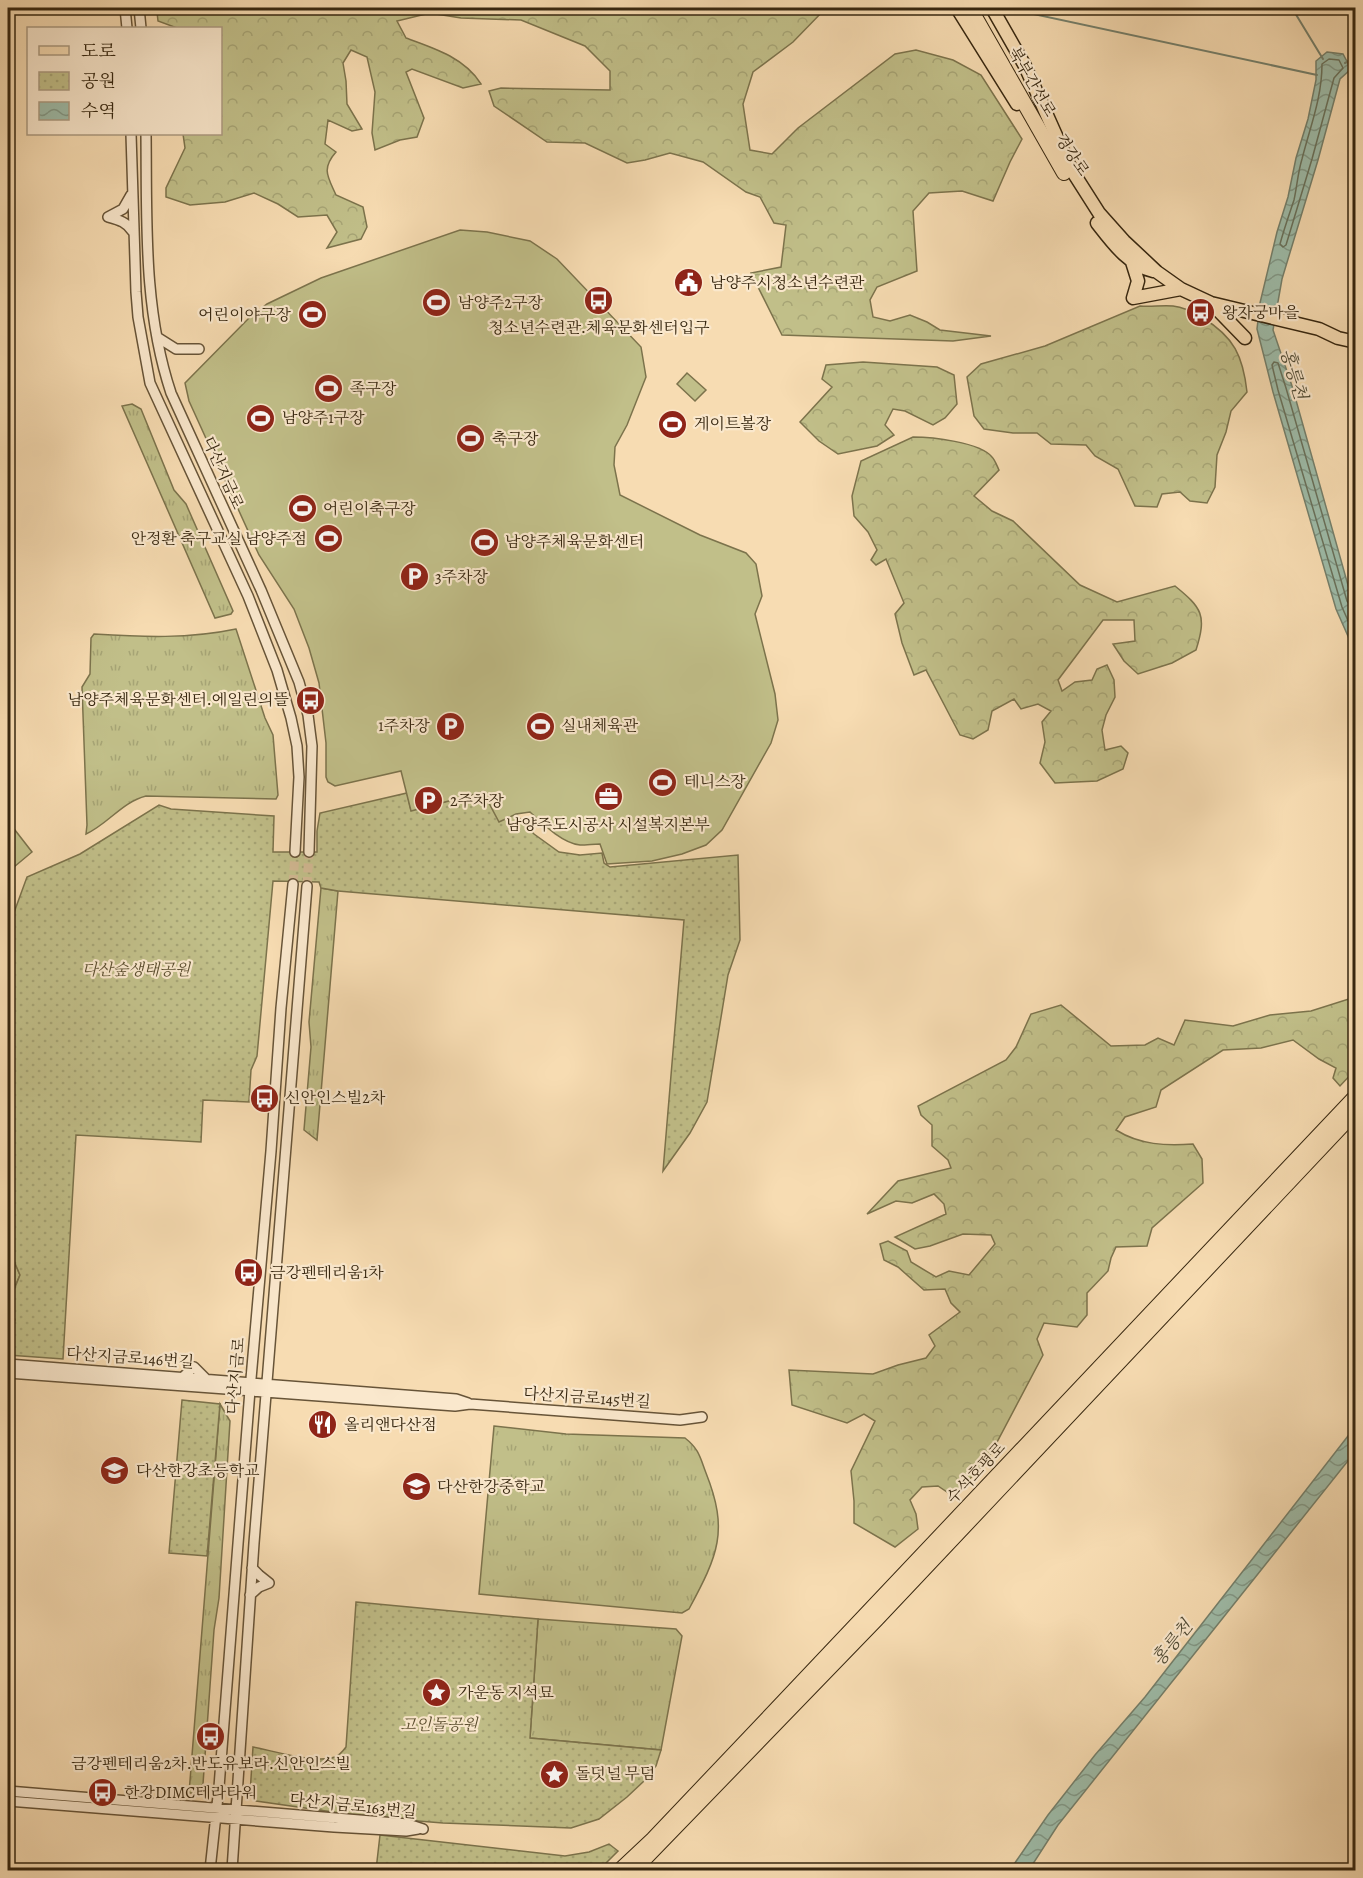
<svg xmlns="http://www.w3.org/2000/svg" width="1363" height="1878" viewBox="0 0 1363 1878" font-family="Alegreya,'Noto Serif KR',serif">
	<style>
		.grass { fill: url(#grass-tufts); stroke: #7c734c; stroke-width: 1.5 }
		.forest { fill: url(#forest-crowns); stroke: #7c734c; stroke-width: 1.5 }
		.park { fill: url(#park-dots); stroke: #7c734c; stroke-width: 1.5 }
		.pitch { fill: #c1bf89; stroke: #7c734c; stroke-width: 1.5 }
		.water { fill: url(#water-waves); stroke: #75806c; stroke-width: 1.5 }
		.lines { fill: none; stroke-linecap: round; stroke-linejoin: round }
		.shore { stroke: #6a725c; stroke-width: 1.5 }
		.stream { stroke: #75806c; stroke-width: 2 }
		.minor-tunnel { stroke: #d1b892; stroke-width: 9; stroke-dasharray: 9 4.5; stroke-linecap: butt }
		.minor-casing { stroke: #675438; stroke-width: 12 }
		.major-casing { stroke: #372710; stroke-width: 15 }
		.highway-casing { stroke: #372710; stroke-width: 16 }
		.minor { stroke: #fae8cd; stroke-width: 9 }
		.major { stroke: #f7dcb2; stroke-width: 12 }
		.highway { stroke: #f7dcb2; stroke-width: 14 }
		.labels { text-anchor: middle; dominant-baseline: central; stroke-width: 4.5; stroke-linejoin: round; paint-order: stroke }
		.street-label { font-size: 16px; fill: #372710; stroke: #fae8cd }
		.poi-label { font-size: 16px; fill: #372710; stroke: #fae8cd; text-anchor: start }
		.park-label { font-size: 16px; font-style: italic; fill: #5a4d2e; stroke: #fae8cd }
		.water-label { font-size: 18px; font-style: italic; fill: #514c36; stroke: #fae8cd }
	</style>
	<defs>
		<pattern id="grass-tufts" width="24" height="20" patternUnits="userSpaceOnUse" patternTransform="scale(1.5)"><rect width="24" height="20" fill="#c1bf89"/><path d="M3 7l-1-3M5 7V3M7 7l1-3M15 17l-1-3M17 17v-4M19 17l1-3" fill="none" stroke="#a6a475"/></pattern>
		<pattern id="forest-crowns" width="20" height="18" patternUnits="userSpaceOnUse" patternTransform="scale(1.5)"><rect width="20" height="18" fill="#c1bf89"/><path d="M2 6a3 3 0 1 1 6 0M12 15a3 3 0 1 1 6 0" fill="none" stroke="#a6a475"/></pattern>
		<pattern id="park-dots" width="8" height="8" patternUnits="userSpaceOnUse" patternTransform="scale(1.5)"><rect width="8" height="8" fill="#c1bf89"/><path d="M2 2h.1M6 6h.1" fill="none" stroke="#a6a475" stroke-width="1.8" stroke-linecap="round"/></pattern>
		<pattern id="water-waves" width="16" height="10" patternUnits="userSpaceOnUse" patternTransform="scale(1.5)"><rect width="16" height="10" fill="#9ebca9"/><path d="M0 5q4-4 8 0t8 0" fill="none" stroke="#829988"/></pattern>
	</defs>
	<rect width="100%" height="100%" fill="#f7dcb2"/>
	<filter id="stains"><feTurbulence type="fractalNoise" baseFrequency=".00333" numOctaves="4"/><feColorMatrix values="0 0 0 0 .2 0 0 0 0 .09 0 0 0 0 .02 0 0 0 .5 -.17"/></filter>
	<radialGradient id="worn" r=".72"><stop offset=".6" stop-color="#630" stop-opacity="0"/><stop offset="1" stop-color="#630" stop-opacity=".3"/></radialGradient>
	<!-- grass -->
	<path class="grass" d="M 132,404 L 141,409 L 174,490 L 186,504 L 233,611 L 231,614 L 215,618 L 122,406 Z
		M 236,629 L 265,718 L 273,735 L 278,795 L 276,799 L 146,796 C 122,802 108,824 86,834 L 87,825 L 82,687 L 90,674 L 91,638 L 94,634 C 142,637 189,639 236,629 Z
		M 321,888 L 338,891 L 317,1140 L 304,1130 L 311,1047 L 309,1022 Z
		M 220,1404 L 230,1421 L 219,1598 L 214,1630 L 203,1784 L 194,1793 L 189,1793 Z
		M 494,1426 L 566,1434 L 685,1438 C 699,1449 700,1457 706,1473 C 729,1531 718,1555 689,1609 L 682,1613 L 479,1594 Z
		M 538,1619 L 676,1629 L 682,1636 L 661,1750 L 530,1738 Z"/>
	<!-- forest -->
	<path class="forest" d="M 159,8 L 826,8 L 793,42 L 753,72 L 743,104 L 750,150 L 772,154 L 798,128 L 895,54 L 916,50 L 953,60 L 981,75 L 1022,139 L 1010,162 L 993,201 L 962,191 L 929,193 L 913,211 L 917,271 L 877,287 L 870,300 L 873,317 L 890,321 L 910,315 L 927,322 L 940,330 L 991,336 L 953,341 L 782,335 L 751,273 L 781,267 L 786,225 L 774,223 L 760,197 L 746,192 L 703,162 L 670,153 L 645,160 L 627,163 L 585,143 L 547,142 L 494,106 L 489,91 L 501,88 L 610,90 L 610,71 L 585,46 L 521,20 L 461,18 L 430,13 L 397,21 L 406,38 C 434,48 465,58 481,84 L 463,88 L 412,69 L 406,72 L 424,118 L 417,137 L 400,140 L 375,150 L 372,133 L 375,92 L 367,57 L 351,50 L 343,63 L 346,81 L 347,104 L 362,129 L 352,131 L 328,120 L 325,144 L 336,152 C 321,169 328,177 336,195 L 363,207 L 367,227 L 361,239 L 327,248 L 337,232 L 327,215 L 298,217 L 278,204 L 254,193 L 225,202 L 190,205 L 166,197 L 166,188 L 185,148 L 183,134 L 220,134 L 220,28 L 177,28 L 158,21 L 157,12 Z
		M 1140,306 C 1151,307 1162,305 1173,306 C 1183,307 1195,313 1203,318 C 1234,337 1243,356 1247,392 L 1231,411 L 1226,432 L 1217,455 L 1215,487 L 1207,503 L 1190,501 L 1180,492 L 1162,494 L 1157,507 L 1135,506 L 1118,469 L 1095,456 L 1086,445 L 1051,444 L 1037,433 L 1013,433 L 984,429 L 974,416 L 967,377 L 981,364 L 1045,346 Z
		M 863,362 L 937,367 L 954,375 L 957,404 L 945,418 L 933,425 L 905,411 L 893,409 L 885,425 L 894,435 L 877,446 L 838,454 L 819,441 L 800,422 L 832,387 L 822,379 L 826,365 Z
		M 913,437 C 931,437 980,442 992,457 C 995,460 997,466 999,470 L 974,496 L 992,511 L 1013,521 L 1080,585 L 1117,602 L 1175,586 C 1202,608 1207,615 1196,650 L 1172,663 L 1138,674 L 1124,661 L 1113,644 L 1135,641 L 1134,620 L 1103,620 L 1058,680 L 1062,691 L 1075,682 L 1092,680 L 1097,669 L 1107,665 L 1114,680 L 1115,697 L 1106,715 L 1102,730 L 1105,750 L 1121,746 L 1128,753 L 1123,769 L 1097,781 L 1055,783 L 1040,763 L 1045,742 L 1042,722 L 1051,711 L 1038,704 L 1021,709 L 1014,699 L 992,711 L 988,730 L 973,739 L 960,735 L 926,670 L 914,675 L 902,643 L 895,614 L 904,603 L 886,559 L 876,565 L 871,560 L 877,550 L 868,532 L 854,516 L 852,496 L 861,461 Z
		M 1355,997 L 1355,1070 L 1340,1086 L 1333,1078 L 1336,1068 L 1319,1059 L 1293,1040 L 1261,1048 L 1223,1050 L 1161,1090 L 1156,1107 L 1125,1117 L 1116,1130 C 1140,1145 1166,1146 1193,1144 L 1202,1159 L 1203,1183 L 1152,1228 L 1147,1246 L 1116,1247 L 1111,1258 L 1108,1271 L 1087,1293 L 1087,1315 L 1077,1327 L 1044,1323 L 1037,1339 L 1043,1355 L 987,1461 L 953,1496 L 938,1486 L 922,1487 L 910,1500 L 916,1514 L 918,1529 L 895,1547 L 854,1523 L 854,1501 L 851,1471 L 875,1421 L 864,1414 L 847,1423 L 792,1405 L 789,1370 L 873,1374 L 898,1365 L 926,1358 L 935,1346 L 929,1335 L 960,1312 L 951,1303 L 945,1289 L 924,1290 L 898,1267 L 884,1260 L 880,1244 L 888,1241 L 907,1251 L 911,1262 L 936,1277 L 949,1271 L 969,1275 L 995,1244 L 991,1235 L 963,1234 L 930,1246 L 915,1249 L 895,1237 L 946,1214 L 944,1204 L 934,1194 L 912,1203 L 896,1201 L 867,1214 L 898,1181 L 951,1168 L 948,1160 L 932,1146 L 932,1125 L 921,1115 L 918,1106 L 1006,1060 L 1016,1047 L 1031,1014 L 1061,1005 L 1111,1046 L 1145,1045 L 1158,1038 L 1174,1045 L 1185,1020 L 1233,1026 L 1270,1015 L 1311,1011 Z
		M 8,1247 L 20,1275 L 8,1302 Z"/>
	<!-- park -->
	<path class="park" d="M 483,792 L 516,814 L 534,834 L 559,852 L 580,855 L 602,853 L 604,863 L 610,867 L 738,855 L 740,940 L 728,975 L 707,1102 L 690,1133 L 663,1171 L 684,920 L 338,891 L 321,888 L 319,882 L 273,881 L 257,1056 L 251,1070 L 249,1102 L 203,1100 L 201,1142 L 76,1135 L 63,1359 L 8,1355 L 8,1332 L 15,1320 L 9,1302 L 20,1275 L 8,1247 L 8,929 L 27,877 L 80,854 L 159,805 L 171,809 L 274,816 L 273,852 L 317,852 L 317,831 L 320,813 L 407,793 L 411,810 Z
		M 182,1400 L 220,1404 L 207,1556 L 169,1553 Z
		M 356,1602 L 538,1619 L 530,1738 L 661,1750 L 656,1766 L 644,1781 L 627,1797 L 599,1819 L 571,1828 L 443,1823 L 368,1817 L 256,1801 L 250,1794 L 253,1747 C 274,1751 316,1764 335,1757 C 340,1755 343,1751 346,1747 Z
		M 380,1835 L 565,1856 L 589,1852 L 609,1844 L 618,1851 L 599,1870 L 376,1870 Z"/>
	<!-- pitch -->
	<path class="pitch" d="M 460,230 L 487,232 L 530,241 L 557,259 L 641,347 L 646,377 L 627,425 L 615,447 L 614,465 L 620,495 L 700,535 L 746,553 L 756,564 L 762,596 L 755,614 L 775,694 L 778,720 L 771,743 L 722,830 L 706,845 L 682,854 L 652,861 L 607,864 L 600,844 C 594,844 587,845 580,845 C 562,843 543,824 530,812 L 516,814 L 499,822 L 483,792 L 411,811 L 401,771 L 335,786 L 328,782 L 326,777 L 326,743 L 319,683 L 309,648 L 294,609 L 259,555 L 189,401 L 185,383 L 248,319 L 267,304 L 321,278 Z
		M 687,373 L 706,390 L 695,401 L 677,384 Z
		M 8,821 L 32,852 L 8,872 Z"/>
	<!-- water -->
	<path class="water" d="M 1327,52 L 1343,54 L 1351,69 L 1340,79 L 1318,160 L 1282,279 L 1273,330 L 1292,386 L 1355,610 L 1355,668 L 1351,643 L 1336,609 L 1273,392 L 1257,329 L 1260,303 L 1277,232 L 1288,197 L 1296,158 L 1308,119 L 1316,80 L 1316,61 Z
		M 1355,677 L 1355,786 C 1346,760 1353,705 1355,677 Z
		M 1355,1427 L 1355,1452 L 1058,1825 L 1029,1870 L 1010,1870 L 1048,1815 L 1095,1755 L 1145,1697 Z"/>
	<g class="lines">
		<!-- shore -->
		<path class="shore" d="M 1329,59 L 1339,60 L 1343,68 L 1334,78 L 1312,159 L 1286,245 L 1283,247 L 1280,244 C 1284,229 1289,215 1294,200 C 1297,186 1298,172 1302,159 C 1310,127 1322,98 1322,64 Z
			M 1356,606 L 1350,605 L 1347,601 L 1286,388 L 1278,363 L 1274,362 L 1272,365 L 1278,390 L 1342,607 L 1356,639"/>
		<!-- stream -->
		<path class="stream" d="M 1006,8 L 1317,75
			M 1292,8 L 1323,59
			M 1345,63 L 1356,57"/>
		<!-- minor-tunnel -->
		<path class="minor-tunnel" d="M 293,884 L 295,852
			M 307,886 L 309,852"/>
		<defs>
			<path id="minor" d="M 125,8 L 127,28
				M 139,8 L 141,28
				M 131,134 L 136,292 L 138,317 L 150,383 L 248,596 L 277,670 L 291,718 L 297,746 L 299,777 L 295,852
				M 146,134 C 147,221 143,309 171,393 L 261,590 L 299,682 L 308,715 L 312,746 L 309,852
				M 108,217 L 123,209 L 131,195
				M 108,217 C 119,220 127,222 133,232
				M 157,337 L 176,349 L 199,349
				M 8,1364 L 456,1399 L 468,1403
				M 8,1373 L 455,1406 L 470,1404 L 680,1420 L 702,1417
				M 183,1377 L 194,1367 L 206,1379
				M 250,1595 L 259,1587 L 269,1583 L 259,1575 L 252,1568
				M 8,1791 L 408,1824 L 423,1829
				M 8,1801 L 334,1827 L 406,1831 L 418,1829
				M 210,1870 L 219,1787 L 250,1390 L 271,1151 L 281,1008 L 293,884
				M 232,1870 L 254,1543 L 307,886"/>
			<path id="major" d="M 957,8 L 1017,104
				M 992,8 L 1025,66 L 1071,169 L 1099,213 L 1124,241 L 1157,272 L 1181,289 L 1211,303 L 1319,329 L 1338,338 L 1356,342
				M 1097,223 C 1112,242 1128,265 1153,271
				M 1132,262 L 1138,281 L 1133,298 L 1181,289
				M 1212,304 L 1245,338"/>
			<path id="highway" d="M 970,8 L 1064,173
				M 620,1870 L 653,1839 L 766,1720 L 1356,1096
				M 634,1870 L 877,1619 L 1356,1111"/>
		</defs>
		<!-- minor casing -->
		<use href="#minor" class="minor-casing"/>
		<!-- major casing -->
		<use href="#major" class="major-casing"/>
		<!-- highway casing -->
		<use href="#highway" class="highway-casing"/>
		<!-- minor -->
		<use href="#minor" class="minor"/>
		<!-- major -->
		<use href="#major" class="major"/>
		<!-- highway -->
		<use href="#highway" class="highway"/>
	</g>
	<!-- icons -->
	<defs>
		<symbol id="civic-disc" viewBox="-11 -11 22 22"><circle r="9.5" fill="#8f2418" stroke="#fae8cd"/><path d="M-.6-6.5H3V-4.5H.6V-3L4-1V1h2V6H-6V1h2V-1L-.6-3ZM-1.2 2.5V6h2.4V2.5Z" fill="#fff"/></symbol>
		<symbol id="bus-disc" viewBox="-11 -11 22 22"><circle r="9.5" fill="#8f2418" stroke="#fae8cd"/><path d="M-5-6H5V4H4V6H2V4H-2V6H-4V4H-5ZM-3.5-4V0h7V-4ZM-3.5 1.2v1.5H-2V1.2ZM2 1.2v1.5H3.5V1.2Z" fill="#fff"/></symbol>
		<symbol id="stadium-disc" viewBox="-11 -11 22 22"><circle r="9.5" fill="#8f2418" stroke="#fae8cd"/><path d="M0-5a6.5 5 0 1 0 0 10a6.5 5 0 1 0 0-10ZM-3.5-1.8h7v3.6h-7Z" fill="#fff"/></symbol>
		<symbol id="parking-disc" viewBox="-11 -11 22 22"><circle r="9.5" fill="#8f2418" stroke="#fae8cd"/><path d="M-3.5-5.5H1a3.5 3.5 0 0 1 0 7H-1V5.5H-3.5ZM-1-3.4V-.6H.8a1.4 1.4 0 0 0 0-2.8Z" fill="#fff"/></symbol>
		<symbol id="office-disc" viewBox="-11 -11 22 22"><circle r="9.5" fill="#8f2418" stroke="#fae8cd"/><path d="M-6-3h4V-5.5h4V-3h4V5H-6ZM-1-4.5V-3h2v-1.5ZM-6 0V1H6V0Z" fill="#fff"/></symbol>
		<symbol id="restaurant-disc" viewBox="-11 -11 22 22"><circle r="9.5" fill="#8f2418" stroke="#fae8cd"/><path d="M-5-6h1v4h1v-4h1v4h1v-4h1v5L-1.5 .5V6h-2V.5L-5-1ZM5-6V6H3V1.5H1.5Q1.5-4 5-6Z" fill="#fff"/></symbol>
		<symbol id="school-disc" viewBox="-11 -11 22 22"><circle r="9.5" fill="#8f2418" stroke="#fae8cd"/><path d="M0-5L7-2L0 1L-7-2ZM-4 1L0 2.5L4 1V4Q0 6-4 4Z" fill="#fff"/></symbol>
		<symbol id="sight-disc" viewBox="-11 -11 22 22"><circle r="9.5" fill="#8f2418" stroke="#fae8cd"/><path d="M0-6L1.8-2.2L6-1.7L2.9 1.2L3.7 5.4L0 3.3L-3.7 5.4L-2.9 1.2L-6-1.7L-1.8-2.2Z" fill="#fff"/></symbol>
	</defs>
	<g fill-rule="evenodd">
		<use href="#civic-disc" x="672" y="266" width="33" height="33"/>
		<use href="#bus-disc" x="582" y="284" width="33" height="33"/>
		<use href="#stadium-disc" x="420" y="286" width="33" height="33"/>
		<use href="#bus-disc" x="1184" y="296" width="33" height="33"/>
		<use href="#stadium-disc" x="296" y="298" width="33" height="33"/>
		<use href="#stadium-disc" x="312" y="372" width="33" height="33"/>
		<use href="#stadium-disc" x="244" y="402" width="33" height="33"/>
		<use href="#stadium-disc" x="656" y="408" width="33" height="33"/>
		<use href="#stadium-disc" x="454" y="422" width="33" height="33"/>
		<use href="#stadium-disc" x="286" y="492" width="33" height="33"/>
		<use href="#stadium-disc" x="312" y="522" width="33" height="33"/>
		<use href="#stadium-disc" x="468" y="526" width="33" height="33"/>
		<use href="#parking-disc" x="398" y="560" width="33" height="33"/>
		<use href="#bus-disc" x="294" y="684" width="33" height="33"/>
		<use href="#parking-disc" x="434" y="710" width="33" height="33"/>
		<use href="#stadium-disc" x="524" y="710" width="33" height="33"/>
		<use href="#stadium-disc" x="646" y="766" width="33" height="33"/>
		<use href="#office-disc" x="592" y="780" width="33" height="33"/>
		<use href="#parking-disc" x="412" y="784" width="33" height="33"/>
		<use href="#bus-disc" x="248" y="1082" width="33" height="33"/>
		<use href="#bus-disc" x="232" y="1256" width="33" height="33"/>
		<use href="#restaurant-disc" x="306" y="1408" width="33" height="33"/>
		<use href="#school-disc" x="98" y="1454" width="33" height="33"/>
		<use href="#school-disc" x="400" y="1470" width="33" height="33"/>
		<use href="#sight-disc" x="420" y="1676" width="33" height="33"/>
		<use href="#bus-disc" x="194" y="1720" width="33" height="33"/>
		<use href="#sight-disc" x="538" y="1758" width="33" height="33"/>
		<use href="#bus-disc" x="86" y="1776" width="33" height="33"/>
	</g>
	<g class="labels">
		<!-- street labels -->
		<g class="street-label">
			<text transform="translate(1032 82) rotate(60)">북부간선로</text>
			<text transform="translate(1072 155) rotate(56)">경강로</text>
			<text transform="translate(223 473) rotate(66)">다산지금로</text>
			<text transform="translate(130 1358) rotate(4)">다산지금로146번길</text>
			<text transform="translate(236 1376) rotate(-85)">다산지금로</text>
			<text transform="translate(587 1398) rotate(4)">다산지금로145번길</text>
			<text transform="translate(976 1473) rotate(-47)">수석호평로</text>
			<text transform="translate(353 1806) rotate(6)">다산지금로163번길</text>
		</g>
		<!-- poi labels -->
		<g class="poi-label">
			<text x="710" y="283">남양주시청소년수련관</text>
			<text x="458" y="303">남양주2구장</text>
			<text x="1222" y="313">왕자궁마을</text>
			<text x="291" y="315" text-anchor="end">어린이야구장</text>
			<text x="599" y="328" text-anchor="middle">청소년수련관.체육문화센터입구</text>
			<text x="350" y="389">족구장</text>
			<text x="282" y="418">남양주1구장</text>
			<text x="694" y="424">게이트볼장</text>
			<text x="492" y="439">축구장</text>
			<text x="323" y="509">어린이축구장</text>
			<text x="307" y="539" text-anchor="end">안정환 축구교실 남양주점</text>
			<text x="505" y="542">남양주체육문화센터</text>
			<text x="435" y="577">3주차장</text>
			<text x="289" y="700" text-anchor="end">남양주체육문화센터.에일린의뜰</text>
			<text x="430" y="726" text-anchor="end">1주차장</text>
			<text x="561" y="726">실내체육관</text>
			<text x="684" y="782">테니스장</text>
			<text x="450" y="801">2주차장</text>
			<text x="608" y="825" text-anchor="middle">남양주도시공사 시설복지본부</text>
			<text x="285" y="1098">신안인스빌2차</text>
			<text x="270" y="1273">금강펜테리움1차</text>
			<text x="344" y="1425">올리앤다산점</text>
			<text x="136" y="1471">다산한강초등학교</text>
			<text x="437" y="1487">다산한강중학교</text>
			<text x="458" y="1693">가운동 지석묘</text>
			<text x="211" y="1764" text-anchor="middle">금강펜테리움2차.반도유보라.신안인스빌</text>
			<text x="575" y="1774">돌덧널 무덤</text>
			<text x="124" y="1793">한강DIMC테라타워</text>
		</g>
		<!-- park labels -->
		<g class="park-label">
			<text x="136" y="970">다산숲생태공원</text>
			<text x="439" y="1725">고인돌공원</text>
		</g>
		<!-- water labels -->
		<g class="water-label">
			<text transform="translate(1294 374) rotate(73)">홍릉천</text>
			<text transform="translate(1172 1643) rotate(-51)">홍릉천</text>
		</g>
	</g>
	<!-- margin -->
	<rect width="1363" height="1878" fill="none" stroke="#f7dcb2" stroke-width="30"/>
	<rect x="9" y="9" width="1345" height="1860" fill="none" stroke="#372710" stroke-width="3"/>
	<rect x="15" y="15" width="1333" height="1848" fill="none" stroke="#372710" stroke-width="1.5"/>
	<!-- legend -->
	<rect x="27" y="27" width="195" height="108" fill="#fae8cd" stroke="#ac9b81" stroke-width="1.5"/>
	<rect x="39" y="46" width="30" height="9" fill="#f7dcb2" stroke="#ac9b81" stroke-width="1.5"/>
	<text x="81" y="57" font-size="18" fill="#372710">도로</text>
	<rect x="39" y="72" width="30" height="18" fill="url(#park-dots)" stroke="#ac9b81" stroke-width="1.5"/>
	<text x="81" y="87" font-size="18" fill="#372710">공원</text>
	<rect x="39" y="102" width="30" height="18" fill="url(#water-waves)" stroke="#ac9b81" stroke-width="1.5"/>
	<text x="81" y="117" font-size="18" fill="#372710">수역</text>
	<rect width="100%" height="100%" filter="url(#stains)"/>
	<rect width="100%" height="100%" fill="url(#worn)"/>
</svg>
